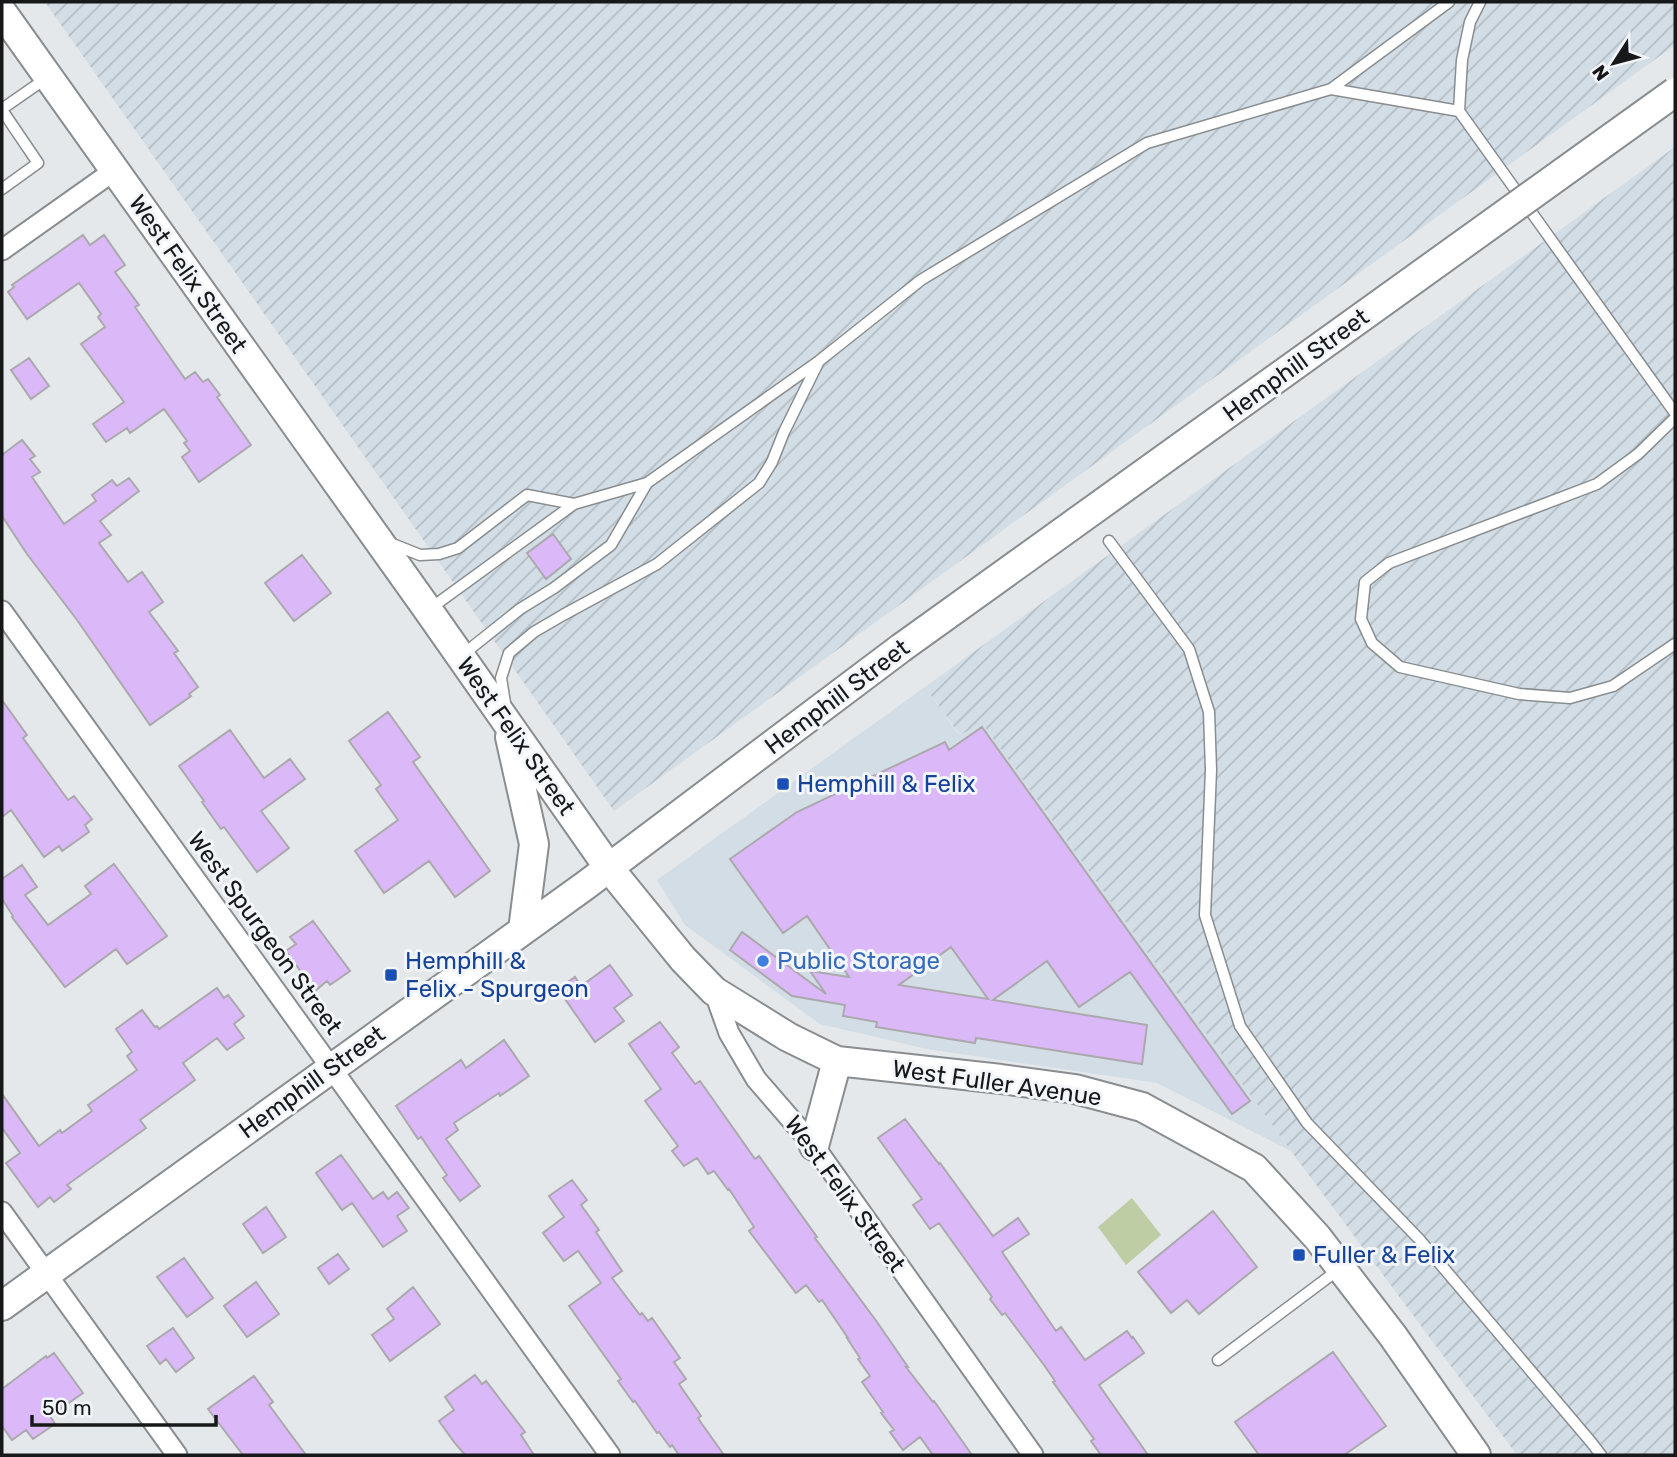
<svg xmlns="http://www.w3.org/2000/svg" width="1677" height="1457" viewBox="0 0 1677 1457" font-family="Rubik,sans-serif">
	<style>
		.built { fill: #d3dde5 }
		.industrial { fill: url(#industrial-furrows) }
		.park { fill: #becda4 }
		.building { fill: #dbb8f7; stroke: #aba9ad; stroke-width: 2; fill-rule: evenodd }
		.lines { fill: none; stroke-linecap: round; stroke-linejoin: round }
		.lane-casing { stroke: #898d8f; stroke-width: 13 }
		.street-casing { stroke: #898d8f; stroke-width: 23 }
		.secondary-casing { stroke: #898d8f; stroke-width: 32 }
		.lane { stroke: #fff; stroke-width: 10 }
		.street { stroke: #fff; stroke-width: 19 }
		.secondary { stroke: #fff; stroke-width: 28 }
		.secondary-bridge-casing { stroke: #898d8f; stroke-width: 32; stroke-linecap: butt }
		.secondary-bridge { stroke: #fff; stroke-width: 28 }
		.transit-dot { fill: #1a4fb4; stroke: #f2f5f9; stroke-width: 2.5 }
		.shop-dot { fill: #3f7fe0; stroke: #f2f5f9; stroke-width: 2.5 }
		.labels { text-anchor: middle; dominant-baseline: central; stroke-width: 6; stroke-linejoin: round; paint-order: stroke }
		.street-label { font-size: 24px; fill: #171819; stroke: #f2f5f9 }
		.transit-label { font-size: 24px; fill: #164399; stroke: #f2f5f9; text-anchor: start }
		.shop-label { font-size: 24px; fill: #366cbe; stroke: #f2f5f9; text-anchor: start }
	</style>
	<defs>
		<pattern id="industrial-furrows" width="10" height="10" patternUnits="userSpaceOnUse" patternTransform="scale(1.75)"><rect width="10" height="10" fill="#d3dde5"/><path d="M-1 1l2-2M0 10L10 0M9 11l2-2" fill="none" stroke="#b4bdc4"/></pattern>
	</defs>
	<rect width="100%" height="100%" fill="#e4e8eb"/>
	<!-- built -->
	<path class="built" d="M 925,687 L 959,735 L 982,723 L 1291,1151 L 1157,1083 L 927,1049 L 820,1024 L 685,925 L 657,880 Z"/>
	<!-- industrial -->
	<path class="industrial" d="M 45,2 L 1675,2 L 1675,45 L 614,811 Z
		M 1675,147 L 1675,1455 L 1517,1455 L 1291,1151 L 982,723 L 960,735 L 925,687 Z"/>
	<!-- park -->
	<path class="park" d="M 1132,1198 L 1161,1235 L 1126,1265 L 1098,1227 Z"/>
	<!-- building -->
	<path class="building" d="M 83,235 L 90,245 L 104,235 L 125,265 L 115,272 L 139,305 L 135,307 L 185,379 L 195,372 L 203,382 L 208,379 L 220,395 L 217,397 L 251,445 L 199,482 L 182,457 L 190,451 L 184,443 L 187,441 L 164,409 L 130,433 L 127,428 L 106,442 L 93,424 L 124,402 L 81,344 L 105,327 L 98,317 L 101,314 L 79,283 L 27,319 L 8,292 L 14,287 L 12,285 Z
		M 29,358 L 49,386 L 31,399 L 11,370 Z
		M 22,440 L 35,456 L 30,459 L 40,472 L 32,477 L 64,524 L 96,501 L 92,495 L 112,480 L 117,486 L 129,478 L 139,491 L 100,521 L 111,535 L 99,543 L 128,582 L 142,572 L 163,602 L 149,612 L 178,651 L 174,653 L 198,687 L 189,694 L 191,696 L 150,725 L 77,620 L 27,554 L 2,516 L 2,455 Z
		M 553,534 L 571,559 L 546,579 L 527,553 Z
		M 302,555 L 331,593 L 294,621 L 265,583 Z
		M 2,700 L 27,735 L 23,738 L 68,800 L 74,796 L 92,819 L 85,825 L 89,832 L 62,851 L 59,846 L 44,857 L 11,810 L 2,817 Z
		M 388,712 L 420,757 L 413,762 L 490,871 L 455,897 L 429,861 L 384,893 L 355,851 L 398,820 L 376,789 L 381,785 L 349,741 Z
		M 982,727 L 1250,1101 L 1232,1114 L 1130,972 L 1079,1007 L 1047,961 L 993,1000 L 1147,1025 L 1142,1064 L 976,1038 L 975,1043 L 876,1027 L 877,1022 L 843,1016 L 845,1005 L 792,996 L 730,950 L 742,932 L 826,994 L 810,971 L 849,977 L 807,916 L 783,933 L 730,859 L 797,812 L 945,742 L 949,750 ZM 951,947 L 988,999 L 899,985 Z
		M 230,730 L 264,778 L 290,759 L 305,779 L 261,811 L 289,848 L 257,872 L 224,827 L 221,829 L 202,802 L 204,801 L 179,766 Z
		M 114,864 L 167,936 L 127,964 L 116,949 L 65,987 L 12,917 L 13,916 L 2,899 L 2,879 L 22,865 L 37,887 L 25,895 L 48,925 L 91,894 L 85,886 Z
		M 313,921 L 350,971 L 330,985 L 327,981 L 315,991 L 286,951 L 296,944 L 290,937 Z
		M 610,965 L 632,995 L 614,1008 L 624,1021 L 595,1042 L 558,989 L 575,977 L 581,986 Z
		M 217,988 L 224,998 L 228,995 L 244,1016 L 234,1024 L 244,1038 L 227,1050 L 217,1038 L 183,1063 L 195,1080 L 140,1120 L 146,1128 L 67,1185 L 71,1189 L 54,1202 L 50,1197 L 38,1207 L 6,1163 L 20,1153 L 2,1128 L 2,1094 L 39,1146 L 60,1130 L 62,1133 L 92,1111 L 88,1105 L 137,1070 L 127,1056 L 132,1052 L 116,1029 L 142,1010 L 155,1027 L 157,1026 L 159,1029 Z
		M 660,1022 L 679,1047 L 672,1053 L 695,1084 L 700,1081 L 755,1159 L 759,1156 L 817,1237 L 815,1238 L 877,1322 L 908,1367 L 906,1367 L 933,1402 L 934,1401 L 972,1455 L 933,1455 L 920,1437 L 903,1450 L 890,1432 L 894,1430 L 881,1413 L 883,1412 L 862,1382 L 870,1376 L 858,1359 L 860,1358 L 847,1338 L 848,1338 L 822,1300 L 819,1302 L 806,1285 L 796,1293 L 749,1231 L 754,1227 L 729,1189 L 728,1190 L 714,1171 L 708,1174 L 697,1158 L 684,1166 L 672,1151 L 678,1146 L 645,1101 L 661,1089 L 629,1044 Z
		M 504,1040 L 529,1076 L 500,1096 L 499,1093 L 454,1123 L 458,1130 L 446,1139 L 480,1186 L 460,1201 L 443,1178 L 447,1175 L 421,1137 L 418,1139 L 396,1106 L 461,1060 L 466,1068 Z
		M 905,1119 L 939,1164 L 940,1163 L 993,1236 L 1018,1218 L 1029,1234 L 1002,1252 L 1056,1331 L 1061,1327 L 1085,1360 L 1127,1331 L 1132,1338 L 1133,1337 L 1144,1353 L 1099,1385 L 1148,1455 L 1101,1455 L 1091,1441 L 1094,1439 L 1053,1382 L 1055,1381 L 1044,1365 L 1005,1313 L 1002,1315 L 990,1299 L 992,1297 L 939,1223 L 930,1229 L 913,1205 L 922,1199 L 878,1138 Z
		M 341,1155 L 373,1199 L 383,1192 L 388,1199 L 397,1192 L 409,1208 L 397,1216 L 407,1231 L 383,1247 L 352,1203 L 342,1210 L 316,1173 Z
		M 572,1180 L 587,1200 L 581,1205 L 599,1230 L 596,1232 L 622,1271 L 612,1278 L 640,1315 L 642,1313 L 648,1321 L 652,1318 L 680,1358 L 674,1362 L 686,1379 L 679,1384 L 701,1416 L 698,1418 L 702,1424 L 724,1455 L 679,1455 L 672,1445 L 670,1447 L 659,1432 L 657,1433 L 635,1401 L 633,1402 L 618,1381 L 621,1379 L 569,1306 L 601,1283 L 578,1251 L 564,1261 L 543,1233 L 564,1217 L 549,1196 Z
		M 266,1207 L 286,1237 L 263,1253 L 243,1224 Z
		M 1213,1211 L 1257,1267 L 1199,1314 L 1187,1300 L 1171,1313 L 1138,1272 Z
		M 338,1254 L 349,1269 L 329,1284 L 318,1268 Z
		M 184,1258 L 213,1298 L 187,1317 L 157,1277 Z
		M 256,1282 L 279,1314 L 247,1337 L 224,1306 Z
		M 413,1287 L 440,1324 L 390,1361 L 372,1335 L 394,1319 L 387,1309 Z
		M 173,1328 L 194,1358 L 176,1372 L 166,1359 L 160,1364 L 147,1346 Z
		M 1333,1352 L 1386,1426 L 1344,1455 L 1259,1455 L 1235,1422 Z
		M 54,1353 L 83,1393 L 50,1416 L 55,1424 L 33,1439 L 26,1430 L 12,1440 L 2,1426 L 2,1389 L 46,1356 L 47,1358 Z
		M 475,1375 L 482,1384 L 486,1381 L 525,1432 L 521,1435 L 534,1455 L 465,1455 L 454,1442 L 439,1421 L 454,1410 L 445,1397 Z
		M 254,1376 L 273,1402 L 269,1405 L 306,1455 L 243,1455 L 208,1409 Z"/>
	<g class="lines">
		<defs>
			<path id="lane" d="M 1480,2 L 1470,22 L 1462,60 L 1459,111 L 1675,413
				M 1331,89 L 1449,2
				M 2,109 L 48,77
				M 2,110 L 38,163 L 2,189
				M 1675,418 L 1638,454 L 1597,484 L 1389,563 L 1365,582 L 1361,619 L 1372,643 L 1400,667 L 1519,694 L 1570,698 L 1613,686 L 1675,644
				M 1109,541 L 1189,649 L 1209,712 L 1211,770 L 1205,915 L 1240,1026 L 1307,1123 L 1419,1239 L 1591,1442 L 1601,1455
				M 390,543 L 420,555 L 439,554 L 458,548 L 527,495 L 574,504
				M 431,608 L 574,504 L 647,483 L 819,361 L 921,280 L 1147,143 L 1331,89 L 1459,111
				M 461,656 L 520,609 L 554,588 L 611,545 L 647,483
				M 505,703 L 501,678 L 509,653 L 534,632 L 563,615 L 657,564 L 759,483 L 772,462 L 784,432 L 818,363
				M 1218,1360 L 1338,1270"/>
			<path id="street" d="M 2,250 L 115,170
				M 2,611 L 610,1455
				M 714,991 L 729,1033 L 756,1079 L 814,1146 L 1033,1455
				M 2,1212 L 177,1455"/>
			<path id="secondary" d="M 2,12 L 428,610 L 609,868 L 683,959 L 714,991 L 788,1037 L 837,1061 L 1001,1079 L 1075,1089 L 1142,1107 L 1254,1168 L 1317,1237 L 1393,1336 L 1476,1455
				M 510,737 L 534,844 L 523,930
				M 814,1146 L 837,1061
				M 2,1306 L 586,885 L 901,648"/>
		</defs>
		<!-- lane casing -->
		<use href="#lane" class="lane-casing"/>
		<!-- street casing -->
		<use href="#street" class="street-casing"/>
		<!-- secondary casing -->
		<use href="#secondary" class="secondary-casing"/>
		<!-- lane -->
		<use href="#lane" class="lane"/>
		<!-- street -->
		<use href="#street" class="street"/>
		<!-- secondary -->
		<use href="#secondary" class="secondary"/>
		<defs>
			<path id="secondary-bridge" d="M 901,648 L 1675,92"/>
		</defs>
		<!-- secondary-bridge casing -->
		<use href="#secondary-bridge" class="secondary-bridge-casing"/>
		<!-- secondary-bridge -->
		<use href="#secondary-bridge" class="secondary-bridge"/>
	</g>
	<!-- markers -->
	<g class="transit-dot">
		<rect x="776" y="777" width="14" height="14" rx="3.5"/>
		<rect x="384" y="968" width="14" height="14" rx="3.5"/>
		<rect x="1292" y="1248" width="14" height="14" rx="3.5"/>
	</g>
	<circle class="shop-dot" cx="763" cy="961" r="7"/>
	<g class="labels">
		<!-- street labels -->
		<g class="street-label">
			<text transform="translate(188 274) rotate(55)">West Felix Street</text>
			<text transform="translate(1296 365) rotate(-36)">Hemphill Street</text>
			<text transform="translate(837 697) rotate(-37)">Hemphill Street</text>
			<text transform="translate(516 736) rotate(55)">West Felix Street</text>
			<text transform="translate(265 933) rotate(54)">West Spurgeon Street</text>
			<text transform="translate(312 1082) rotate(-36)">Hemphill Street</text>
			<text transform="translate(997 1083) rotate(8)">West Fuller Avenue</text>
			<text transform="translate(845 1194) rotate(54)">West Felix Street</text>
		</g>
		<!-- transit labels -->
		<g class="transit-label">
			<text x="797" y="784">Hemphill &amp; Felix</text>
			<text x="405" y="961">Hemphill &amp;<tspan x="405" dy="28">Felix - Spurgeon</tspan></text>
			<text x="1313" y="1255">Fuller &amp; Felix</text>
		</g>
		<!-- shop labels -->
		<g class="shop-label">
			<text x="777" y="961">Public Storage</text>
		</g>
	</g>
	<!-- border -->
	<rect width="1677" height="1457" fill="none" stroke="#171819" stroke-width="7"/>
	<!-- north arrow -->
	<g transform="translate(1614 63) rotate(234)" stroke="#f2f5f9" stroke-width="5" paint-order="stroke">
	<path d="M0-5L12 26L0 18L-12 26Z" fill="#171819"/>
	<text y="-10" font-size="19" font-weight="bold" text-anchor="middle" fill="#171819">N</text>
	</g>
	<!-- scale -->
	<path d="M32 1415v10h184v-10" fill="none" stroke="#171819" stroke-width="3.5"/>
	<text x="42" y="1415" font-size="21" fill="#171819" stroke="#f2f5f9" stroke-width="5" paint-order="stroke">50 m</text>
</svg>
